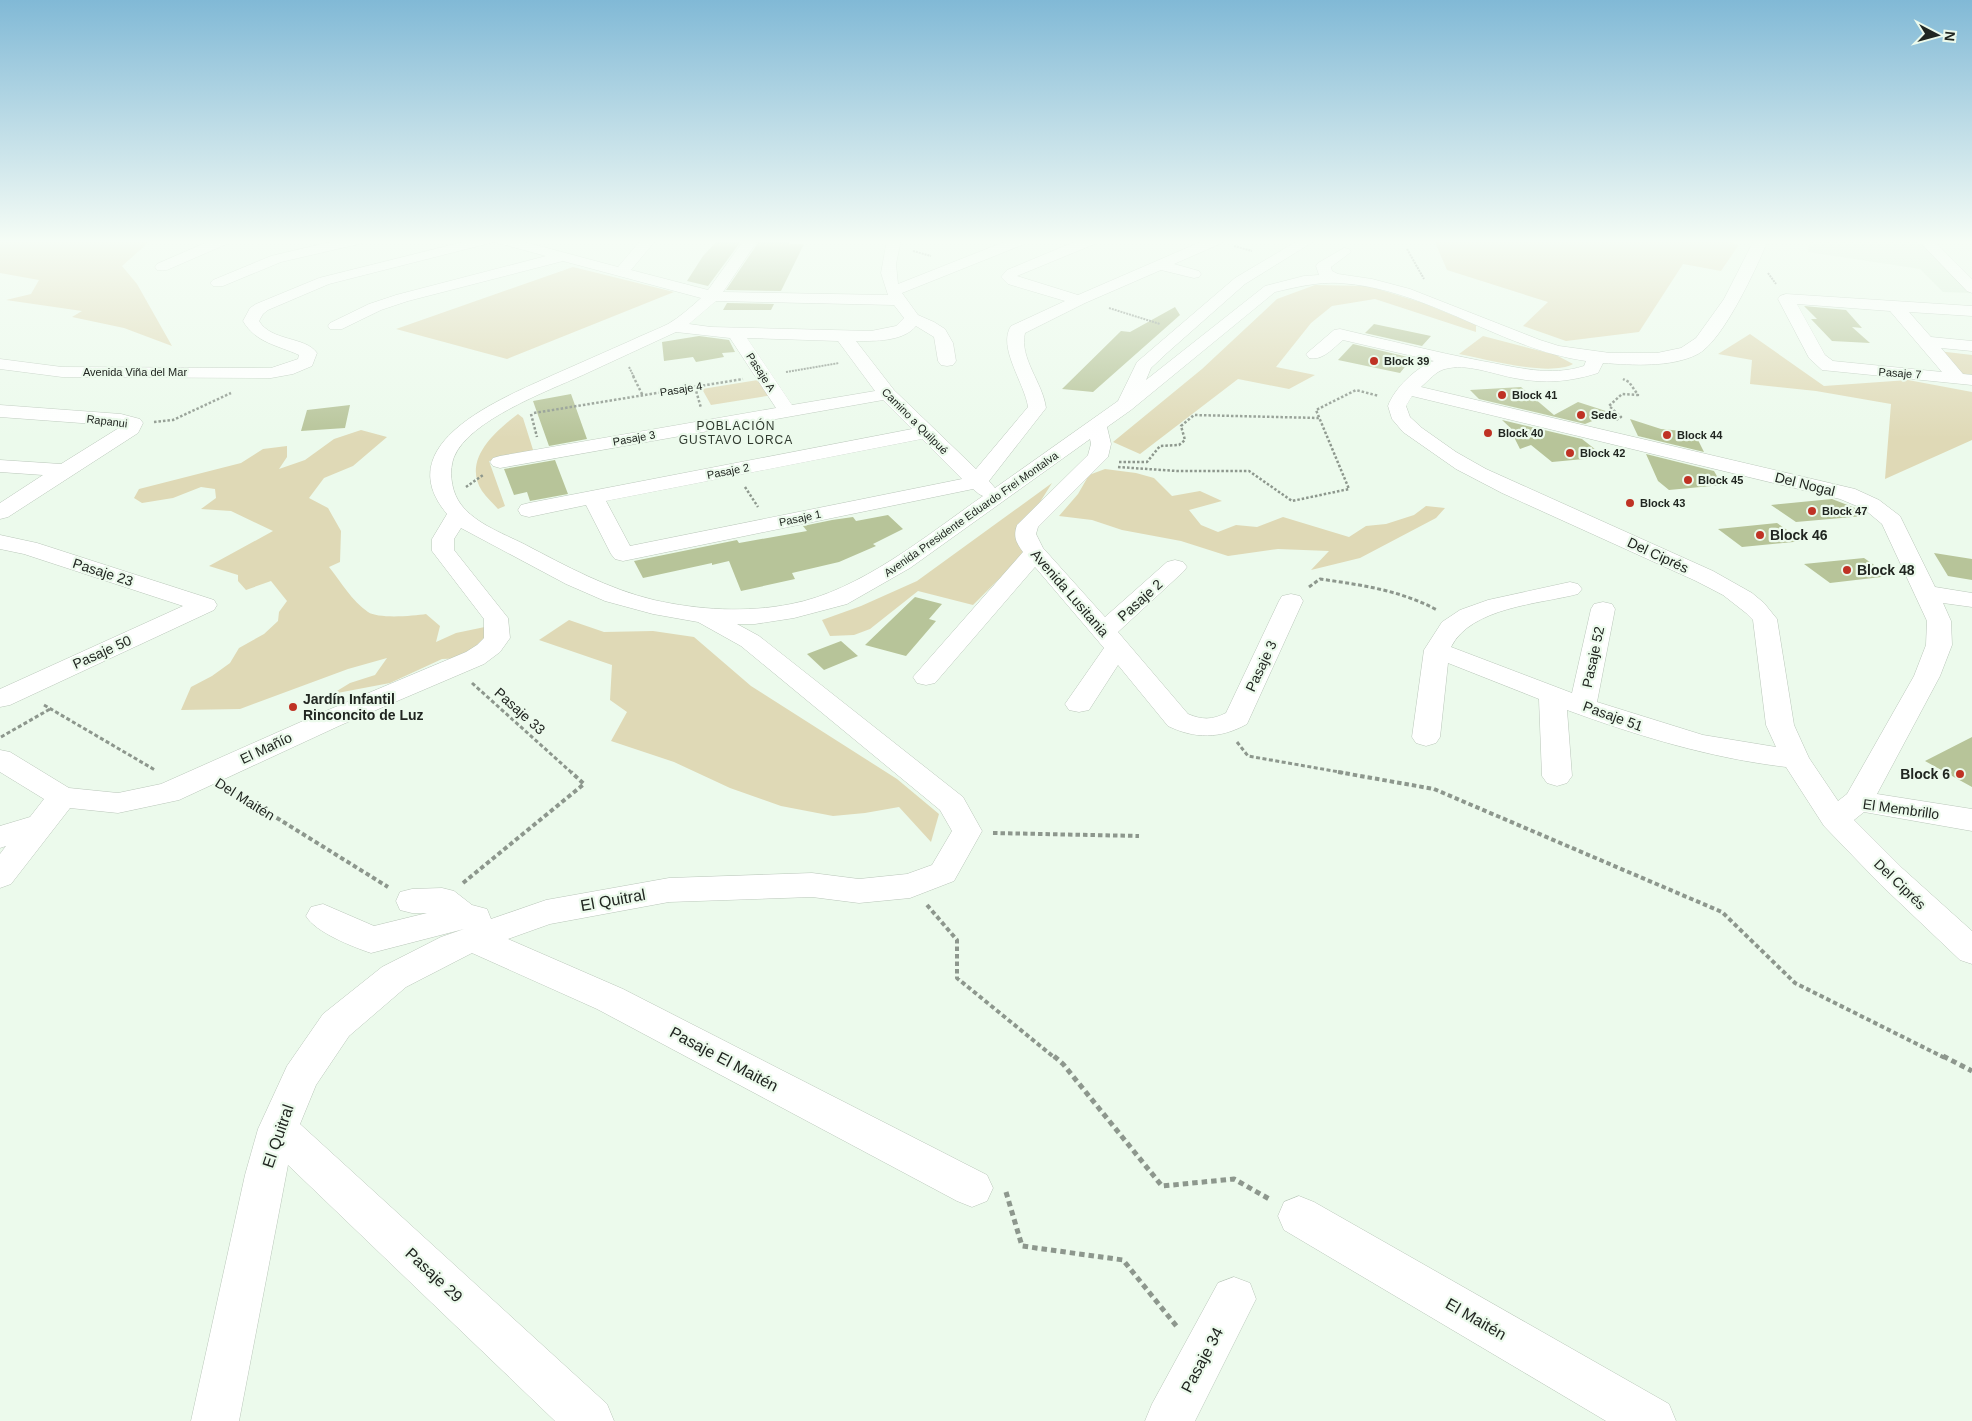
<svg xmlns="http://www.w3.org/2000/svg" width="1972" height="1421" viewBox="0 0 1972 1421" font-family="Helvetica,sans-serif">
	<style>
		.built { fill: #dcefdb }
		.green { fill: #dfd9b6 }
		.building { fill: #b7c499 }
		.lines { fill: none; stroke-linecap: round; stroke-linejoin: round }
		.minor-casing { stroke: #bac7ba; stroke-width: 1 }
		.path-far4 { stroke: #8d978d; stroke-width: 2; stroke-dasharray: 2 1; stroke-linecap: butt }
		.path-far3 { stroke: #8d978d; stroke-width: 2.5; stroke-dasharray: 2.5 2; stroke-linecap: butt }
		.path-far2 { stroke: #8d978d; stroke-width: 3; stroke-dasharray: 4 2.5; stroke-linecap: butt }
		.path-far1 { stroke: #8d978d; stroke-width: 4; stroke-dasharray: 4.5 3; stroke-linecap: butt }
		.path { stroke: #8d978d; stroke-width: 5; stroke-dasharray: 5.5 4; stroke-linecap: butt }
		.minor { fill: #fff; fill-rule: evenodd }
		.poi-dot { fill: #bf3224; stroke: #ecfaec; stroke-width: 2 }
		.labels { text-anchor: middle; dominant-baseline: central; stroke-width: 4.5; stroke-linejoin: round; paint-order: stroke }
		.far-poi-label { font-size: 11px; font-weight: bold; fill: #212621; stroke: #ecfaec; text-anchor: start }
		.far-street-label { font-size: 11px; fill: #212621; stroke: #ecfaec }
		.far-neighbourhood-label { font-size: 12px; letter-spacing: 1px; fill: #313b30; stroke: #ecfaec }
		.street-label { font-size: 14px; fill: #212621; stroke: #ecfaec }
		.poi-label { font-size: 14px; font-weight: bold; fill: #212621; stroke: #ecfaec; text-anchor: start }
		.near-street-label { font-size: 16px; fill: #212621; stroke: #ecfaec }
	</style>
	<rect width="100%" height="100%" fill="#ecfaec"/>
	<!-- built -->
	<path class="built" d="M 1810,240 L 1924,240 L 1972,290 L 1972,293 L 1943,292 L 1920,269 L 1808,252 Z"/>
	<!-- green -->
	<path class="green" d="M 0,240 L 156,240 L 149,242 L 122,266 L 137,284 L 172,346 L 124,328 L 72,317 L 82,311 L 6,300 L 31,294 L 39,280 L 0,273 Z
		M 1434,240 L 1729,240 L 1738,246 L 1721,271 L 1683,264 L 1639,332 L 1566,341 L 1523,326 L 1548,302 L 1447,270 Z
		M 573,267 L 674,292 L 507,359 L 396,329 Z
		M 1315,285 L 1368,286 L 1423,303 L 1476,325 L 1476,332 L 1375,299 L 1332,306 L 1311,323 L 1276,367 L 1315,375 L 1289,389 L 1238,379 L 1140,454 L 1113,442 L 1202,369 L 1277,299 Z
		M 1750,334 L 1824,386 L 1908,380 L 1972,392 L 1972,440 L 1885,479 L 1891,404 L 1816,391 L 1750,384 L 1752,360 L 1718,354 Z
		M 1483,336 L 1556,355 L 1573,364 C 1549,377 1486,359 1459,354 Z
		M 1938,351 L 1972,355 L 1972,375 L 1956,373 Z
		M 764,379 L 773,395 L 711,405 L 702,389 Z
		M 518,414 L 523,418 L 534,453 L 489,461 L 505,506 L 498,509 C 493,503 487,498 482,491 C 462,460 495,431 518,414 Z
		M 361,430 L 387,437 L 353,466 L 324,478 L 309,498 L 328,508 L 341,531 L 340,562 L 329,567 C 341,582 352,601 368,612 C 378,619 413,616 426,614 L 440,626 L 436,642 L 456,633 L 504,623 L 465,658 L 442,659 L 390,683 L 332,694 L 350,683 L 375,675 L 387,658 L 348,669 L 240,709 L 181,710 L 191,687 L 212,676 L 230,663 L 239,648 L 264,634 L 278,621 L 279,612 L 287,601 L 271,581 L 246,590 L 238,581 L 238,575 L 209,566 L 273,531 L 231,511 L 201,509 L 216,498 L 215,489 L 201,487 L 173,498 L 142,503 L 134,498 L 139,489 L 241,463 L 263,449 L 287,446 L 287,457 L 279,469 L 305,460 L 334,439 Z
		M 1105,469 L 1136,473 L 1154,478 L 1172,496 L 1200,491 L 1222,501 L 1189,510 L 1201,525 L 1218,532 L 1236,525 L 1257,527 L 1283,517 L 1349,537 L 1366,526 L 1386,524 L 1414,515 L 1426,506 L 1445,508 L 1436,518 L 1360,558 L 1311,570 L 1329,551 L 1278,549 L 1228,556 L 1181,541 L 1122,530 L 1092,520 L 1059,516 L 1078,494 L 1089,475 Z
		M 1052,483 L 1025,526 L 1030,548 L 973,605 L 918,591 L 870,629 L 854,635 L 830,636 L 822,620 L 861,606 L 917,581 Z
		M 569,620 L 604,632 L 653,631 L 694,637 L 751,686 L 897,779 L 939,814 L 931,842 L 899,807 L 865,813 L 833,816 L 781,806 L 730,788 L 674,762 L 611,741 L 627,712 L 610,700 L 612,665 L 539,640 Z"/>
	<!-- building -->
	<path class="building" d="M 720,240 L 742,240 L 708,286 L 687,281 L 703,256 L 716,242 Z
		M 760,240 L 792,240 L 789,244 L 804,244 L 781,291 L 726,290 Z
		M 727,303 L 774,304 L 771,310 L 723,310 Z
		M 1804,306 L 1846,310 L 1862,328 L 1852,327 L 1870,343 L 1832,341 L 1811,319 L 1817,319 Z
		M 1175,307 L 1180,315 L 1093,392 L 1062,389 L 1121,331 L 1130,332 Z
		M 1374,324 L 1431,336 L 1422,346 L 1365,333 Z
		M 699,336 L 729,340 L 735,352 L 722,353 L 724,357 L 696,362 L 693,357 L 664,361 L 662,342 Z
		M 1353,344 L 1412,358 L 1400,373 L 1338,360 Z
		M 1521,387 L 1554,415 L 1578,402 L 1612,413 L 1585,424 L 1479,399 L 1470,390 Z
		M 571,394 L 587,439 L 549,446 L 533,401 Z
		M 350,405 L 345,428 L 301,431 L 307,410 Z
		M 1630,419 L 1661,429 L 1694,432 L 1704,452 L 1638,436 Z
		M 1502,420 L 1582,439 L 1605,457 L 1552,462 L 1531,445 L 1520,449 L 1514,437 L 1518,435 Z
		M 1646,454 L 1714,471 L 1722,485 L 1669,490 L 1658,481 Z
		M 555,460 L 568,494 L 530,501 L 527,492 L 514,495 L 504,469 Z
		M 1832,499 L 1863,511 L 1864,516 L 1796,522 L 1771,505 Z
		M 888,515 L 903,529 L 873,544 L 876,546 L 839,562 L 792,573 L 795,579 L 741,591 L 729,561 L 712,565 L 712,563 L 643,578 L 634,561 L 737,540 L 739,543 L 807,531 L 803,526 L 832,520 L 853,517 L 856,521 Z
		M 1777,523 L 1803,541 L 1742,547 L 1718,529 Z
		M 1934,553 L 1972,559 L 1972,580 L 1948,576 Z
		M 1864,558 L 1890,576 L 1830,583 L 1804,564 Z
		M 915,597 L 942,604 L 929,619 L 936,621 L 906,656 L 865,645 Z
		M 841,641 L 858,656 L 824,670 L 807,654 Z
		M 1972,737 L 1972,787 L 1925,761 Z"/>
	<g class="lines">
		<defs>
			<path id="minor" d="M 212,240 L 231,240 L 229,243 L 167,270 L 157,270 L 155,267 L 157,264 Z
				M 339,240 L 365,240 L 363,243 L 281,262 L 223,286 L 213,286 L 210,283 L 213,280 L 271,256 Z
				M 471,240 L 517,240 L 618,267 L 641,240 L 656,240 L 631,270 L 708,290 L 744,240 L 758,240 L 723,292 L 888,295 L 881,273 L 887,240 L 901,240 L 896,264 L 898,284 L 1009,240 L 1029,240 L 1027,243 L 902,293 L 918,315 L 934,322 L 945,329 L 953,343 L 956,361 L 953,365 L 947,366 L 941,365 L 938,361 L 934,337 L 916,326 C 903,342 874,341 856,341 L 894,390 L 976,469 L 1028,407 C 1025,384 997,347 1011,326 L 1065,301 L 1008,284 L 1001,277 L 1007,270 L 1079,240 L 1099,240 L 1097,243 L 1017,276 L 1078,295 L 1205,240 L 1224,240 L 1222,243 L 1174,264 L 1199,271 L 1201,274 L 1199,277 L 1194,278 L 1161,270 L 1085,303 L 1025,333 C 1019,358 1043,383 1046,408 L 989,481 L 995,488 L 1118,401 L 1137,362 L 1235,278 L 1299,240 L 1316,240 L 1245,284 L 1167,353 L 1151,368 L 1146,380 L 1265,286 L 1304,276 L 1319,275 L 1316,266 L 1318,263 L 1344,248 L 1349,249 L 1351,252 L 1331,267 L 1332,271 L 1338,274 L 1372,279 L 1410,289 L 1540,340 L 1559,346 L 1610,353 L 1657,353 L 1681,348 L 1696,338 L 1724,299 L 1754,240 L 1768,240 C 1757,267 1723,341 1698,354 C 1671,368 1632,365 1603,363 L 1598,373 C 1570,382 1544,384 1514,378 C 1493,374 1466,363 1445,369 C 1436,371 1428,381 1421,387 L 1855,489 L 1879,500 L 1900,516 L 1935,587 L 1972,593 L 1972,607 L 1943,603 L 1951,621 L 1952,645 L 1940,676 L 1877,794 L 1972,809 L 1972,831 L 1864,812 L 1854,820 L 1902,868 L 1972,931 L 1972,964 L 1960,960 L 1880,884 L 1824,826 L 1786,767 C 1710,758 1638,736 1567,710 L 1572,776 L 1567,783 L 1557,786 L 1547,783 L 1542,776 L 1539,699 L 1448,663 L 1440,737 L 1436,743 L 1426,746 L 1416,743 L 1412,737 L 1424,650 L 1442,622 L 1460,610 L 1488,600 L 1570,582 L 1578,584 L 1582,589 L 1578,594 C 1540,604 1471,607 1451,647 L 1572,693 L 1591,609 L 1594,604 L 1603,602 L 1612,604 L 1615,609 L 1597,702 L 1703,735 L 1776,747 L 1766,725 L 1753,620 L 1746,613 L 1723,595 L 1696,581 L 1502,493 L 1456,469 L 1403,432 L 1392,419 L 1388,406 C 1394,389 1416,367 1434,361 L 1343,340 C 1333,348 1323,361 1309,358 L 1306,354 L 1334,330 L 1340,329 C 1387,340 1435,352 1482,361 C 1517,367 1550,377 1584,366 L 1586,361 C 1500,349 1427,288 1339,283 C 1317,282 1297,287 1275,292 L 1131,410 L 1107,427 L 1111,444 L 1108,457 L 1038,527 L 1036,534 L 1043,548 L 1105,617 L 1167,562 L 1175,560 L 1183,562 L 1187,567 L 1183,572 L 1118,632 L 1188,714 C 1202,720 1212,720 1226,713 L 1279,601 L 1282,596 L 1291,594 L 1300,596 L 1303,601 L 1247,724 C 1220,739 1195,739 1168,726 L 1118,665 L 1089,710 L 1079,712 L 1069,710 L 1065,704 L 1104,648 L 1035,567 L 935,683 L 926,685 L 917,683 L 913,677 L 1023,552 C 1016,542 1013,537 1017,525 L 1088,455 L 1091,444 L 1090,439 L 910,568 L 847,604 L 794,618 L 755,624 L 737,624 L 759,636 L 963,797 L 982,831 L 954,881 L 910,898 L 859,903 L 812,897 L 669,902 L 550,924 L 508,939 L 623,989 L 987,1175 L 993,1188 L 987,1201 L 972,1207 L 957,1201 L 597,1009 L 472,953 L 406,987 L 349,1036 L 316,1085 L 300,1124 L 607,1404 L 614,1421 L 555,1421 L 288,1165 L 239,1421 L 191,1421 L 245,1175 L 258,1129 L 287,1066 L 323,1014 L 382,967 L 441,937 L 464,929 L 371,953 C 353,947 315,932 306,916 L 311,907 L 323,904 L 374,926 L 427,913 L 412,913 L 400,910 L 396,901 L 400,892 L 412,889 L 442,888 L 454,891 L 472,905 L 487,909 L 491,919 L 546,900 L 669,878 L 812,873 L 859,879 L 907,874 L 932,865 L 952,831 L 940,810 L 741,646 L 698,622 L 653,614 L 605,601 L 566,584 L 461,528 L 454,539 L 454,550 L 508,618 L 510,638 L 500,652 L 484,664 L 341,725 L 179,800 L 118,813 L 70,808 L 11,884 L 0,888 L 0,854 L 6,846 L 0,848 L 0,826 L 30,817 L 44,799 L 0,772 L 0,750 L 10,752 L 69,788 L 118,793 L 161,784 L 321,713 L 466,652 L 477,645 L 484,638 L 484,619 L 432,551 L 432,539 L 447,514 C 387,443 503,398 553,375 C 579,364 604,352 630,341 C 642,335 656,330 668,324 C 680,317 691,307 701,298 L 563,261 L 408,301 L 381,310 L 342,329 L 330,329 L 328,326 L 330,323 L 369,304 L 396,295 L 546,256 L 494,242 L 329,284 L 268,310 L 263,314 L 259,321 C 272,342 305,336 317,353 L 312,366 L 293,374 L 271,378 L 62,377 L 0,369 L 0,359 L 62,367 L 271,368 L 298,359 L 299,355 C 277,345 256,343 243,321 L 250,308 L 256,304 L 319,278 ZM 716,301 L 894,305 L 904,318 L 896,326 L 871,331 L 711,327 L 689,324 ZM 676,332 L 730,338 L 776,408 L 500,456 L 493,458 L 490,462 L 493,466 L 500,468 L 883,400 L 912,429 L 529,503 L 521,505 L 518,510 L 521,515 L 529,517 L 586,505 L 611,554 L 615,559 L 623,561 L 973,489 L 979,494 L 983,496 C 927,535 860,591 791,604 C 746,613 699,610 654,600 C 608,589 566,566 524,544 C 502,533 471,522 458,500 C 451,488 449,470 454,457 C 469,420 548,391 583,375 C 614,361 645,346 676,332 ZM 747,338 L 838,341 L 875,391 L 792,405 ZM 1412,396 L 1840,499 L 1864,509 L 1882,524 L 1927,621 L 1926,645 L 1914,676 L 1847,794 L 1838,801 L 1809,758 L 1794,725 L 1777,619 L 1764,603 L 1752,593 L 1713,571 L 1486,469 L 1456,452 L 1422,428 L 1410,417 L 1406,406 ZM 922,439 L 962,479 L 630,546 L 606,501 Z
				M 1918,240 L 1933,240 L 1972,279 L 1972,293 L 1967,291 Z
				M 1786,294 L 1972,306 L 1972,316 L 1909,312 L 1931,337 L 1972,341 L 1972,351 L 1941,348 L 1963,374 L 1972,375 L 1972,385 L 1822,370 L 1809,358 L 1778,299 L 1780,296 ZM 1797,304 L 1890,311 L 1942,372 L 1833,361 L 1825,355 Z
				M 0,405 L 121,414 L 140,419 L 143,423 L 138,433 L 8,517 L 0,519 L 0,503 L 43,475 L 0,472 L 0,460 L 61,464 L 122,426 L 0,417 Z
				M 0,535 L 37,543 L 214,600 L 217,605 L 214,610 L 10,705 L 0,707 L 0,689 L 183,606 L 24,554 L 0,549 Z
				M 1299,1196 L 1314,1202 L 1669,1404 L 1676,1421 L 1606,1421 L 1284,1230 L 1278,1216 L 1284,1202 Z
				M 1234,1277 L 1250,1283 L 1256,1299 L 1195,1421 L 1145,1421 L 1152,1404 L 1218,1283 Z"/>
		</defs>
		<!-- minor casing -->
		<use href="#minor" class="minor-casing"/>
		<!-- path-far4 -->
		<path class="path-far4" d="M 1234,246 L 1252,251
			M 1407,249 L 1424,279
			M 913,251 L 931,256
			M 1768,273 L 1776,284
			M 1109,308 L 1160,324
			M 629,367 L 634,377
			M 786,372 L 839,363"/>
		<!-- path-far3 -->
		<path class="path-far3" d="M 633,376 L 643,396
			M 695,387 L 701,408
			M 534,413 L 743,379
			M 531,414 L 537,437
			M 1616,420 L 1621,417 L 1609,406 L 1622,394 L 1638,395 L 1629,382 L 1623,379
			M 154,422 L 173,420 L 231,393
			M 1119,462 L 1147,462 L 1160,446 L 1179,445 L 1185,440 L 1181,426 L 1194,415 L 1319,418
			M 1118,467 L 1177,471 L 1249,471 L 1292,501 L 1349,489 L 1316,410 L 1356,390 L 1379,396
			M 466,487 L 483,475
			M 745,487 L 758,507"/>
		<!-- path-far2 -->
		<path class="path-far2" d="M 1309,587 L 1320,579 C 1361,585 1400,590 1437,610
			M 472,683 L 572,773
			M 44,705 L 155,770
			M 1,737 L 50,709
			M 1237,742 L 1248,756 L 1345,773"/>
		<!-- path-far1 -->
		<path class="path-far1" d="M 1338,772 L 1434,789 L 1722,912 L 1795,983 L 1945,1058
			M 232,790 L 388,887
			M 993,833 L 1139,836
			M 463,883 L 584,784 L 571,772
			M 927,905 L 957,940 L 957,978 L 1055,1058"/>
		<!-- path -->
		<path class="path" d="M 1054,1056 L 1063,1064 L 1162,1186 L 1234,1179 L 1271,1200
			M 1943,1056 L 1972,1071
			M 1006,1192 L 1022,1246 L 1123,1260 L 1178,1328"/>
		<!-- minor -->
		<use href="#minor" class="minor"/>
	</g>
	<!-- sky -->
	<linearGradient id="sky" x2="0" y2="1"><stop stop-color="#81b9d6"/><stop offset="0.55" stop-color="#f6fdf6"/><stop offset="1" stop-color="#f6fdf6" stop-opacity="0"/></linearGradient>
	<rect width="1972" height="439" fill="url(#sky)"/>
	<!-- markers -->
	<g class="poi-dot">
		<circle cx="1374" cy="361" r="5"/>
		<circle cx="1502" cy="395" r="5"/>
		<circle cx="1581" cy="415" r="5"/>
		<circle cx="1488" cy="433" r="5"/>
		<circle cx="1667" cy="435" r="5"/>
		<circle cx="1570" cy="453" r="5"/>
		<circle cx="1688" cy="480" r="5"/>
		<circle cx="1630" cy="503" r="5"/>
		<circle cx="1812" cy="511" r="5"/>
		<circle cx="1760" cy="535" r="5"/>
		<circle cx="1847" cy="570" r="5"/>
		<circle cx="293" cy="707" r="5"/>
		<circle cx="1960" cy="774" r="5"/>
	</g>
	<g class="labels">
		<!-- far-poi labels -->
		<g class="far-poi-label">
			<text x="1384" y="361">Block 39</text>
			<text x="1512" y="395">Block 41</text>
			<text x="1591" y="415">Sede</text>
			<text x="1498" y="433">Block 40</text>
			<text x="1677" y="435">Block 44</text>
			<text x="1580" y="453">Block 42</text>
			<text x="1698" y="480">Block 45</text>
			<text x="1640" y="503">Block 43</text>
			<text x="1822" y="511">Block 47</text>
		</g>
		<!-- far-street labels -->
		<g class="far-street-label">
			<text x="135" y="372">Avenida Viña del Mar</text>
			<text transform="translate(761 372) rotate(57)">Pasaje A</text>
			<text transform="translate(1900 373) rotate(4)">Pasaje 7</text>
			<text transform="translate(681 389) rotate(-9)">Pasaje 4</text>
			<text transform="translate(107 421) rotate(7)">Rapanui</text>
			<text transform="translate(915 421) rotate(45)">Camino a Quilpué</text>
			<text transform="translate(634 438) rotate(-10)">Pasaje 3</text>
			<text transform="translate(728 471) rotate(-11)">Pasaje 2</text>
			<text transform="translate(971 514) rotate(-35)">Avenida Presidente Eduardo Frei Montalva</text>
			<text transform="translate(800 518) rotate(-12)">Pasaje 1</text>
		</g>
		<!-- far-neighbourhood labels -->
		<g class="far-neighbourhood-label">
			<text x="736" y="426">POBLACIÓN<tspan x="736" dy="14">GUSTAVO LORCA</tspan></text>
		</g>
		<!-- street labels -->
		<g class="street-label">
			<text transform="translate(1805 484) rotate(14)">Del Nogal</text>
			<text transform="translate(1658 555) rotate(25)">Del Ciprés</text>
			<text transform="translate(103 572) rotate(18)">Pasaje 23</text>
			<text transform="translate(1070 593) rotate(49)">Avenida Lusitania</text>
			<text transform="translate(1140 600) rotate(-42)">Pasaje 2</text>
			<text transform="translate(102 652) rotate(-24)">Pasaje 50</text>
			<text transform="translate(1593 657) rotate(-78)">Pasaje 52</text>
			<text transform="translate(1261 666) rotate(-65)">Pasaje 3</text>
			<text transform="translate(520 711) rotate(42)">Pasaje 33</text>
			<text transform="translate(1613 716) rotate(20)">Pasaje 51</text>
			<text transform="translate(266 748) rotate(-25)">El Mañío</text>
			<text transform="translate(245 799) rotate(32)">Del Maitén</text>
			<text transform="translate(1901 809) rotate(8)">El Membrillo</text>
			<text transform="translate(1900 884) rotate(44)">Del Ciprés</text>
		</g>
		<!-- poi labels -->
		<g class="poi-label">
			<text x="1770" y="535">Block 46</text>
			<text x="1857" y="570">Block 48</text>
			<text x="303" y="699">Jardín Infantil<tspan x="303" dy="16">Rinconcito de Luz</tspan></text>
			<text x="1950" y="774" text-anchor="end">Block 6</text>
		</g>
		<!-- near-street labels -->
		<g class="near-street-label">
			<text transform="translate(613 900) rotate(-10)">El Quitral</text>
			<text transform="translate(724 1059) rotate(28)">Pasaje El Maitén</text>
			<text transform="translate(278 1136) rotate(-71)">El Quitral</text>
			<text transform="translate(434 1275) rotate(43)">Pasaje 29</text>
			<text transform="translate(1476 1319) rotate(30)">El Maitén</text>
			<text transform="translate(1202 1360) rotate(-62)">Pasaje 34</text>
		</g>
	</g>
	<!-- north arrow -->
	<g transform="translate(1937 35) rotate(96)" stroke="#ecfaec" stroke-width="4" paint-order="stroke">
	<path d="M0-4L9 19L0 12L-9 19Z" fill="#212621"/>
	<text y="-8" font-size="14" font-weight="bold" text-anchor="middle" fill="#212621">N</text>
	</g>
</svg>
